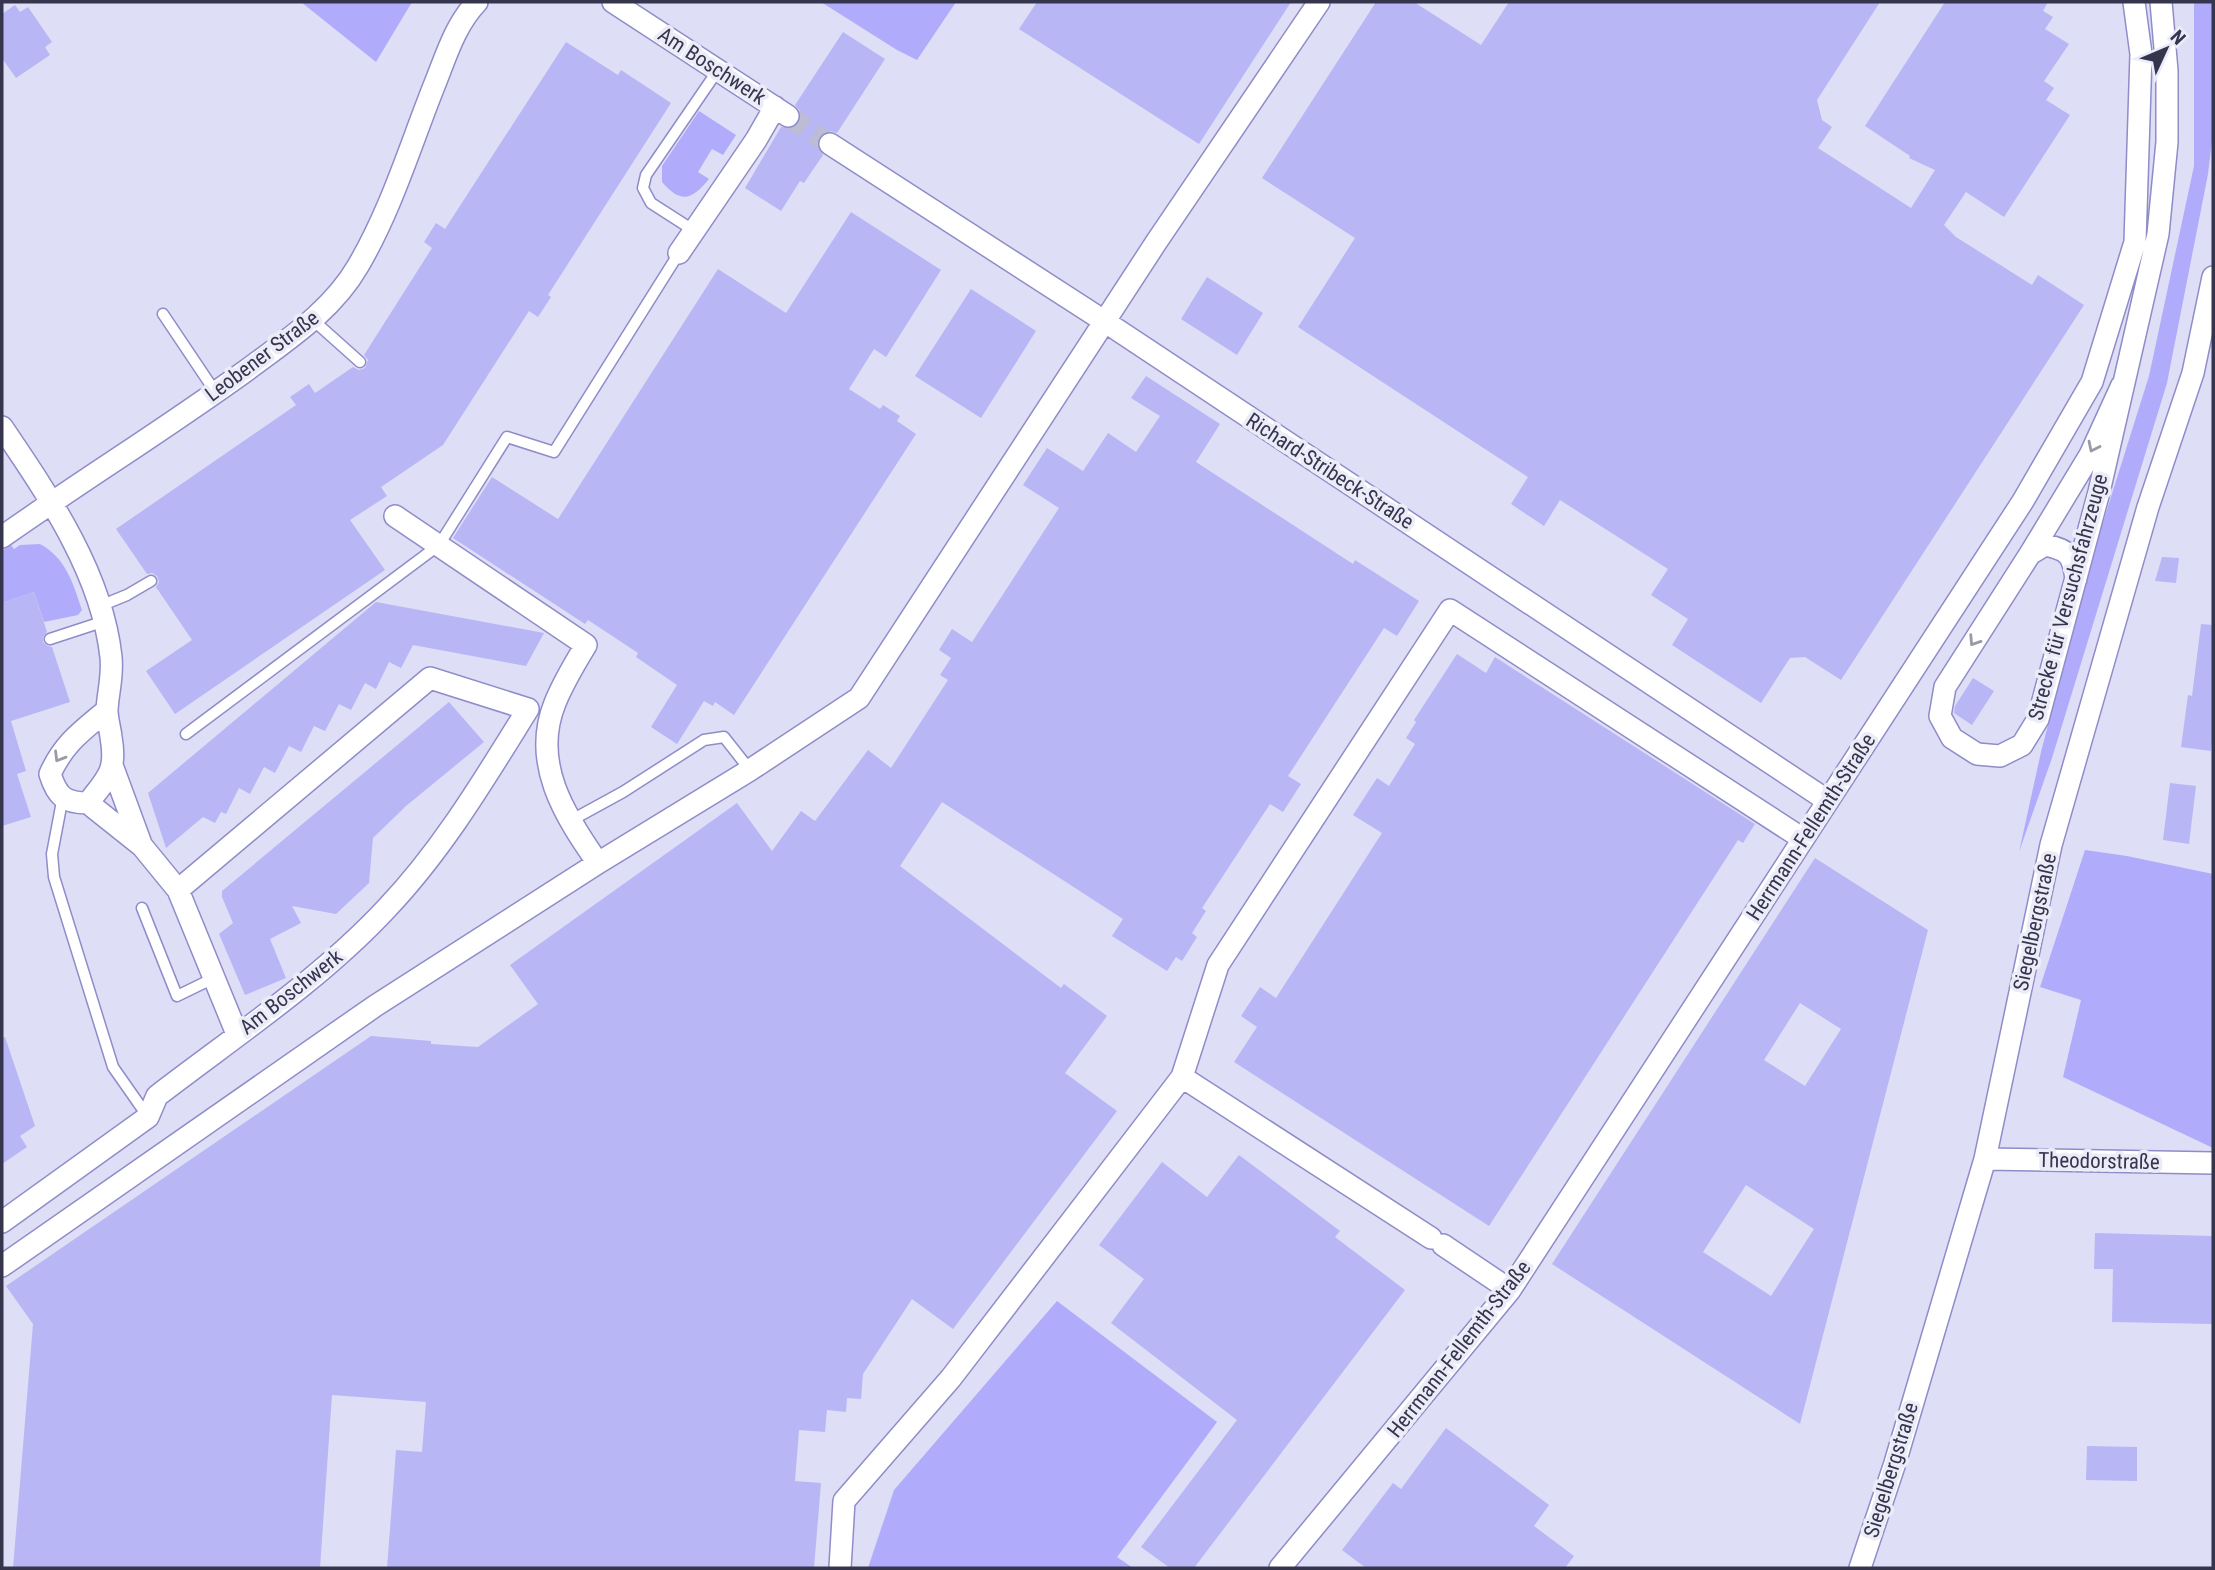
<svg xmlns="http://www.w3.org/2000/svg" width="2215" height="1570" viewBox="0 0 2215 1570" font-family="'Roboto Condensed',sans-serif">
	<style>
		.green { fill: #b0acfb }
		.building { fill: #b8b6f5; fill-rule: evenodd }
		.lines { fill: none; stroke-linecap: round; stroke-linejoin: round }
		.minor-tunnel { stroke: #bcbcd5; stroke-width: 21; stroke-dasharray: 21 10; stroke-linecap: butt }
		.service-casing { stroke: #8f8cc8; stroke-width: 13 }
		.minor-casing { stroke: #8f8cc8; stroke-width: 24 }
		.service { stroke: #fff; stroke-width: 10 }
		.minor { stroke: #fff; stroke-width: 21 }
		.oneway { stroke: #9a9aa6 }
		.labels { text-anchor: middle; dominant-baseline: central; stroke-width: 7; stroke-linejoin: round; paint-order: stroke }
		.street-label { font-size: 21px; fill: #36354e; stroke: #ececf9 }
	</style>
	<rect width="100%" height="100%" fill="#dedef7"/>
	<!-- green -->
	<path class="green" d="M 301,2 L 412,2 L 376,62 Z
		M 821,2 L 956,2 L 917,60 L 897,50 Z
		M 2194,2 L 2213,2 L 2213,132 L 2208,174 L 2167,383 L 2052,758 L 2019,852 L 2041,752 L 2089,567 L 2149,376 L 2194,166 Z
		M 699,111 L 736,135 L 723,155 L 712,149 L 698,172 L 709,179 C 692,200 681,204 662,182 L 662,166 Z
		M 40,544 C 66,558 73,583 82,610 L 78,615 L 44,622 L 34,592 L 2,603 L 2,551 L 11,545 L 14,549 L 20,545 Z
		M 2085,850 L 2127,856 L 2213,874 L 2213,1148 L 2063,1077 L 2081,1000 L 2040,987 Z
		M 1057,1301 L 1217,1422 L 1117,1557 L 1133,1568 L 868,1568 L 894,1490 Z"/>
	<!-- building -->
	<path class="building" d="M 1037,2 L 1291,2 L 1199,144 L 1019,29 Z
		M 1376,2 L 1414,2 L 1481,45 L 1509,2 L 1880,2 L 1817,100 L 1822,120 L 1832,127 L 1818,148 L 1911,208 L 1935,170 L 1909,158 L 1910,156 L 1865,126 L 1945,2 L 2048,2 L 2043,11 L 2053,17 L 2045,29 L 2069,44 L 2044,81 L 2054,88 L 2046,100 L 2070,115 L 2004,217 L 1966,192 L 1944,225 L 1956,237 L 2032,285 L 2038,275 L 2084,305 L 1841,680 L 1805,657 L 1790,658 L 1761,703 L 1672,645 L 1688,619 L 1651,595 L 1668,569 L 1560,500 L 1544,526 L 1511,504 L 1528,477 L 1298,327 L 1355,238 L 1262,178 Z
		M 15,5 L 20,12 L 28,7 L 52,42 L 45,47 L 50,55 L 16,78 L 2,58 L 2,14 Z
		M 843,32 L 885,59 L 837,133 L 830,131 L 819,136 L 817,144 L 823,155 L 804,183 L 800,181 L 781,211 L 745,188 L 781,127 L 793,128 L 799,123 L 800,111 L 795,105 Z
		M 566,42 L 618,75 L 621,70 L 671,103 L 548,295 L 551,297 L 538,317 L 529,311 L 443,445 L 381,487 L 387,496 L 350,520 L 385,570 L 175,714 L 146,671 L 192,640 L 156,587 L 159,582 L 157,576 L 152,573 L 147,574 L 116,529 L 296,405 L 290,397 L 309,384 L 315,393 L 353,367 L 359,370 L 365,368 L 368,360 L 364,355 L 432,248 L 424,242 L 436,223 L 445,229 Z
		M 851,212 L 941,270 L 886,357 L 874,349 L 849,389 L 880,409 L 883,405 L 900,416 L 897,421 L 916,434 L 734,715 L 715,702 L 713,706 L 704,701 L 677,744 L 651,727 L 677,685 L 636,657 L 638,653 L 588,620 L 585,624 L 453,538 L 492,477 L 558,519 L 718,269 L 786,313 Z
		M 1207,277 L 1263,313 L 1237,355 L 1181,319 Z
		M 971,289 L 1036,331 L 981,418 L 915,376 Z
		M 1146,376 L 1220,424 L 1196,462 L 1353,564 L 1355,560 L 1419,601 L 1397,636 L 1384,628 L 1288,776 L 1301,784 L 1283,812 L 1270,804 L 1202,908 L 1206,911 L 1192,933 L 1197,937 L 1182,961 L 1176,957 L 1167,971 L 1112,936 L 1123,919 L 942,802 L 900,866 L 1061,988 L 1064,984 L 1107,1016 L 1065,1073 L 1117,1111 L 953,1329 L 912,1299 L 863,1374 L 861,1399 L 847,1398 L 846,1412 L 827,1410 L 825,1432 L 799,1430 L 795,1481 L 821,1483 L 814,1568 L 387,1568 L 396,1450 L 422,1452 L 426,1402 L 332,1395 L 320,1568 L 13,1568 L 33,1324 L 6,1286 L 371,1036 L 431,1041 L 431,1044 L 478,1047 L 538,1004 L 510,965 L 737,803 L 772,851 L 801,811 L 815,821 L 868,750 L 891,768 L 948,680 L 940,675 L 951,658 L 939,650 L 952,629 L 972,642 L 1059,508 L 1023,485 L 1047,448 L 1083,471 L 1108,433 L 1136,452 L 1160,416 L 1131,398 Z
		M 2162,557 L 2179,558 L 2176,583 L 2155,581 Z
		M 34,592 L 47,632 L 43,637 L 43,642 L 48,646 L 52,647 L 70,702 L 11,721 L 26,771 L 17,774 L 31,817 L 2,826 L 2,603 Z
		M 376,602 L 544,633 L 526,666 L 413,645 L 401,668 L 389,662 L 376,689 L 365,683 L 351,710 L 339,704 L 325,731 L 314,726 L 301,752 L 289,746 L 275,773 L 264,767 L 250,794 L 239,788 L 226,814 L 221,812 L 215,823 L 203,817 L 166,848 L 148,793 Z
		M 2201,624 L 2213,625 L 2213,731 L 2211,751 L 2181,747 L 2188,695 L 2192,696 Z
		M 1457,654 L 1486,673 L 1495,657 L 1755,824 L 1743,843 L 1738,840 L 1489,1226 L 1234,1062 L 1257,1027 L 1241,1016 L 1260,987 L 1276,998 L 1382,833 L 1353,815 L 1377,778 L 1389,786 L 1415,744 L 1406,738 L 1416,722 L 1414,720 Z
		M 1973,678 L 1994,691 L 1972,725 L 1954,713 L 1955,706 Z
		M 449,702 L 484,742 L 406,806 L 373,838 L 369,883 L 336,914 L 292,906 L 301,923 L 270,939 L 286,978 L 245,995 L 219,934 L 233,923 L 222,897 L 222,891 Z
		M 2170,783 L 2196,786 L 2189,844 L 2163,840 Z
		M 1815,858 L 1928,930 L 1800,1424 L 1552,1264 ZM 1800,1003 L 1841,1029 L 1805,1086 L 1764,1060 ZM 1746,1185 L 1814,1229 L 1771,1296 L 1703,1252 Z
		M 5,1037 L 35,1126 L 20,1136 L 27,1147 L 2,1164 L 2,1038 Z
		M 1239,1155 L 1340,1231 L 1335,1237 L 1405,1290 L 1194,1568 L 1170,1568 L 1141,1547 L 1237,1420 L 1111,1323 L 1144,1279 L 1099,1245 L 1162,1162 L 1207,1197 Z
		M 2095,1233 L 2213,1236 L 2213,1324 L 2112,1322 L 2113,1269 L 2094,1269 Z
		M 1446,1428 L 1549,1505 L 1534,1526 L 1574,1556 L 1565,1568 L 1366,1568 L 1342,1550 L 1393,1483 L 1401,1489 Z
		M 2087,1446 L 2137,1447 L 2137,1481 L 2086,1480 Z"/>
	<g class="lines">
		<!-- minor-tunnel -->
		<path class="minor-tunnel" d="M 788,116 L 830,144"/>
		<defs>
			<path id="service" d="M 693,230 L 651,203 L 643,188 L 646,175 L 718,70
				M 163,314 L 216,393
				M 313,320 L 360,362
				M 100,606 L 127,595 L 151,581
				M 50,639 L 105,621
				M 186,734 L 439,545 L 507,437 L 554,452 L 679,253
				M 63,796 L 52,854 L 54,877 L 113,1067 L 148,1117
				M 570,821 L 623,792 L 704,740 L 724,737 L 750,770
				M 142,908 L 177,996 L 214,978"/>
			<path id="minor" d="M 613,2 L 788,116
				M 830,144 L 1104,321 L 1828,801
				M 679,253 L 756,140 L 775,107
				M 2122,385 L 2090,455 L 2030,554 L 1945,687 L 1940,716 L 1952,738 L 1977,754 L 2000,756 L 2022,745 L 2038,719 L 2099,492 L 2158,234 L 2167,142 L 2167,71 L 2161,2
				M 2,427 C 48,495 102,573 111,657 C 113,677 108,691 107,710 C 107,719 110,728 111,737 C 117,771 108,777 88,803 C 64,803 57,796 50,774 C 64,743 82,731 107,710
				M 395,516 L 586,645 C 575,663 563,683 555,703 C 531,762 564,815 598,863
				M 2,537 C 83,480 167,428 247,370 C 287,340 332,311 358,266 C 392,208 411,143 436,81 C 447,53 456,24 477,2
				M 2030,554 L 2045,545 C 2069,550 2073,555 2076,579
				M 113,768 L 141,844
				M 88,803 L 142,846 L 178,890 L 237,1034
				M 1182,1077 L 1218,965 L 1450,610 L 1803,839
				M 1985,1159 L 2213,1163
				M 2,1222 L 148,1117 L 157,1096 C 235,1036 320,980 387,908 C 443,849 485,778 528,709 L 430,678 L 178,890
				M 1443,1245 L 1510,1290
				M 2,1266 L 375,1006 L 598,863 L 750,770 L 859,698 L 1157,241 L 1319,2
				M 840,1568 L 844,1501 L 951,1378 L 1182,1077 L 1431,1238
				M 1280,1568 L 1510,1290 L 2023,501 L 2092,382 L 2135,242 L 2141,54 L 2134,2
				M 1860,1568 L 1895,1463 L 1985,1159 L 2051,845 L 2148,507 L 2193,373 L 2213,277"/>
		</defs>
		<!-- service casing -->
		<use href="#service" class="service-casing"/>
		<!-- minor casing -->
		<use href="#minor" class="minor-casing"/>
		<!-- service -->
		<use href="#service" class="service"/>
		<!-- minor -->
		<use href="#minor" class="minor"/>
	</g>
	<!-- one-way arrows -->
	<defs><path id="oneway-chevron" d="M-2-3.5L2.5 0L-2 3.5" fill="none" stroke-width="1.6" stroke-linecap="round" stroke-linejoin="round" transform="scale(1.75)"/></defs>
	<g class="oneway">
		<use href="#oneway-chevron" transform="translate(2093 447) rotate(116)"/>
		<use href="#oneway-chevron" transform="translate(1974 641) rotate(123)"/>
		<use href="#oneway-chevron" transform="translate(59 757) rotate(121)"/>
	</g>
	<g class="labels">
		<!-- street labels -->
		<g class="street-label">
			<text transform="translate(712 66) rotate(33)">Am Boschwerk</text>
			<text transform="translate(262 356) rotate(-37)">Leobener Straße</text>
			<text transform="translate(1330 471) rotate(33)">Richard-Stribeck-Straße</text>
			<text transform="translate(2068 597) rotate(-75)">Strecke für Versuchsfahrzeuge</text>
			<text transform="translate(1811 827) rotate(-57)">Herrmann-Fellemth-Straße</text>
			<text transform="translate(2035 922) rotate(-78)">Siegelbergstraße</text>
			<text transform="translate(291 992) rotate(-38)">Am Boschwerk</text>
			<text transform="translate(2099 1161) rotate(1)">Theodorstraße</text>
			<text transform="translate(1459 1349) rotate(-52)">Herrmann-Fellemth-Straße</text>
			<text transform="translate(1891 1470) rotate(-73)">Siegelbergstraße</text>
		</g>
	</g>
	<!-- border -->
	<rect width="2215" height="1570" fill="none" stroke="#36354e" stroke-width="7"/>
	<!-- north arrow -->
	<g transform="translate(2166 49) rotate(46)" stroke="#ececf9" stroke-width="5" paint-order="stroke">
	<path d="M0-5L12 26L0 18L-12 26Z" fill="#36354e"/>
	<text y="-10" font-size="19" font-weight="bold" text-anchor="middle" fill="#36354e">N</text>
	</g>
</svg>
